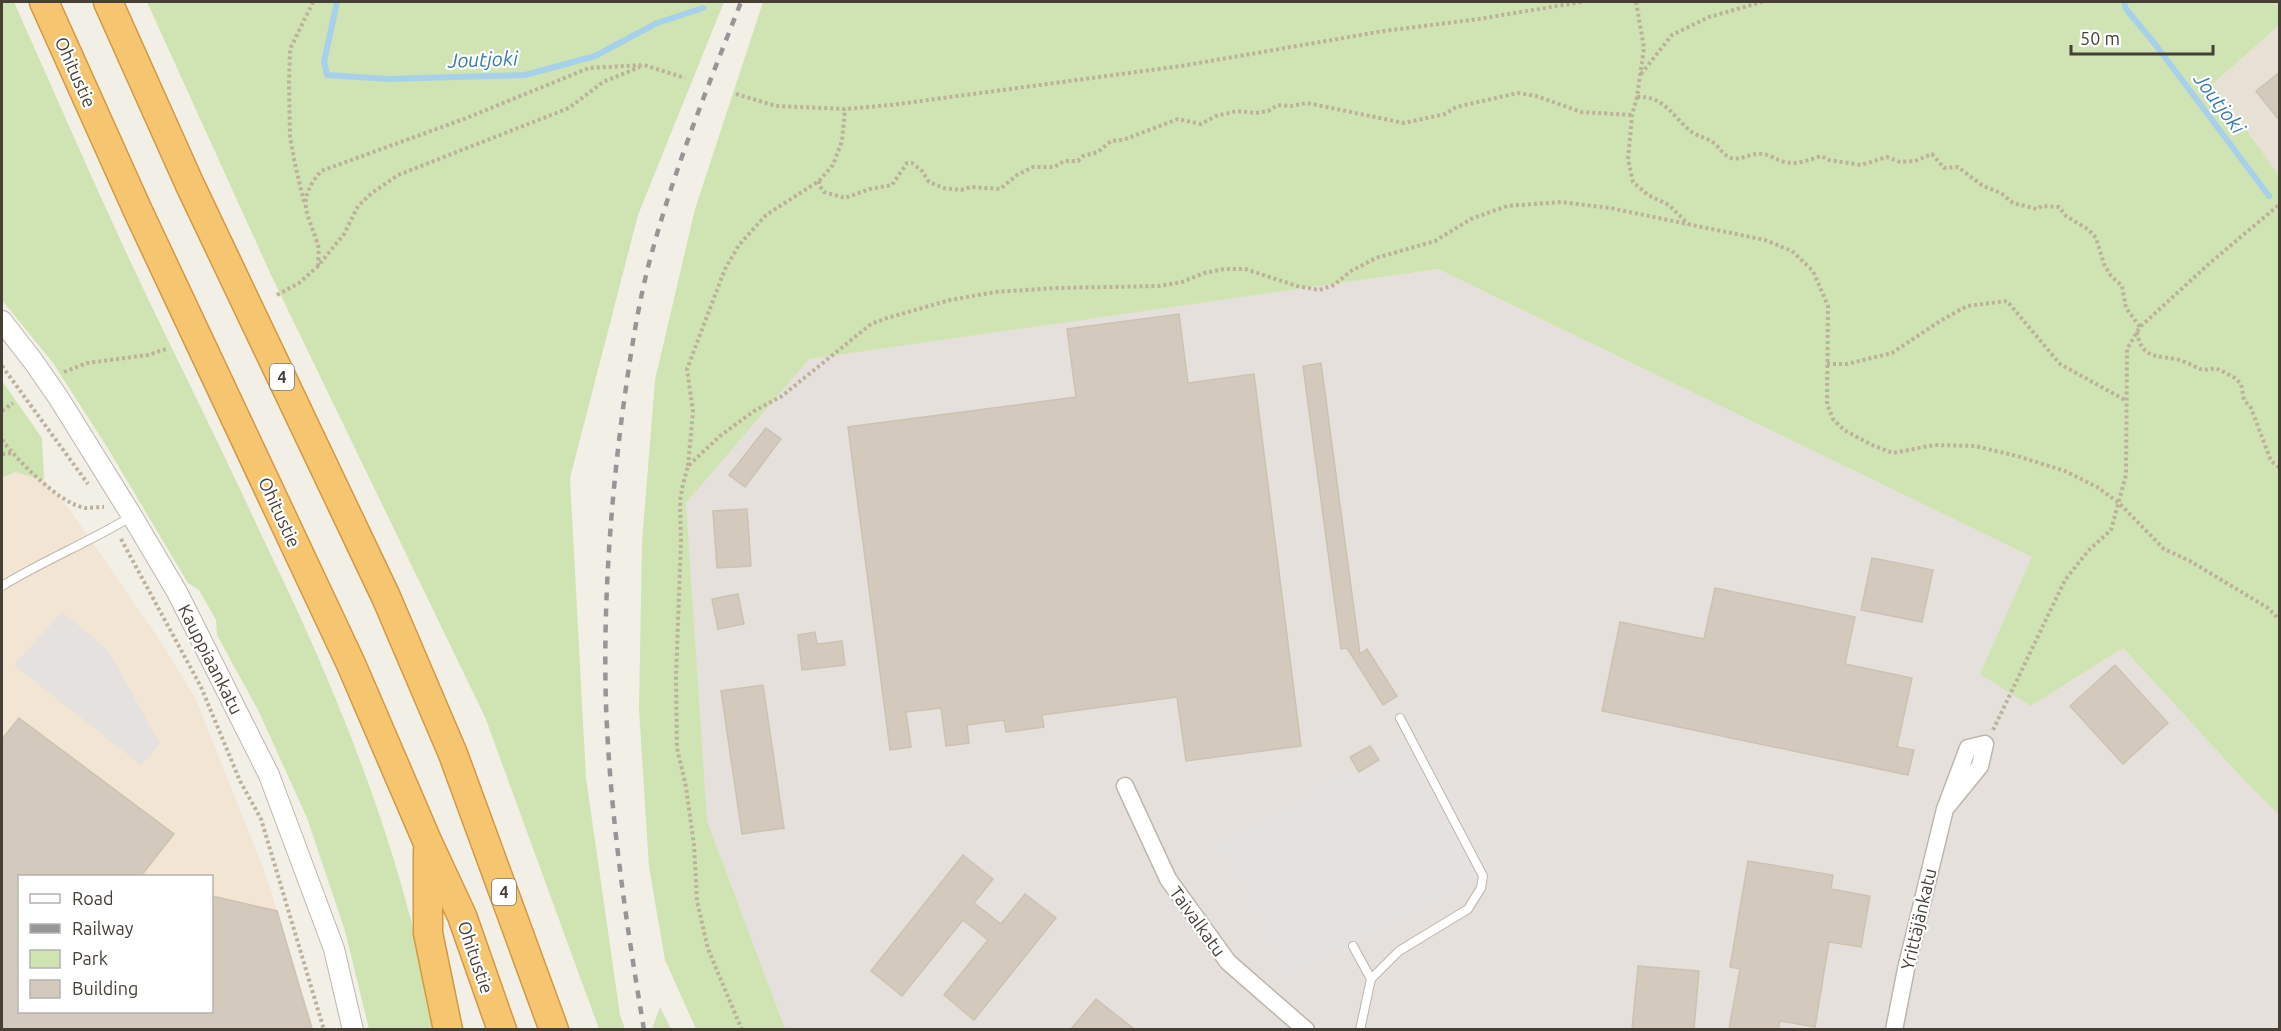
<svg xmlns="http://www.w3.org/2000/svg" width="2281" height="1031" viewBox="0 0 2281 1031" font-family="Ubuntu,sans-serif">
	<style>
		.residential { fill: #e6e0d5 }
		.commercial { fill: #f3e5d3; fill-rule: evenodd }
		.industrial { fill: #e5e0dc }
		.green { fill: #cfe4b2 }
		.parking { fill: #e4e1df }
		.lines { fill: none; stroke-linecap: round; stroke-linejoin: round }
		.stream { stroke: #a7d1eb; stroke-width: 6 }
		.building { fill: #d3cabd; stroke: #cdc2b1; stroke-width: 1.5 }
		.service-casing { stroke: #bdb6aa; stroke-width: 10 }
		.minor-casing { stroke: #bdb6aa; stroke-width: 19 }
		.tertiary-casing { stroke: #bdb6aa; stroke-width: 22 }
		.motorway-casing { stroke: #d39940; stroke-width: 31 }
		.path { stroke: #beb19c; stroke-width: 4; stroke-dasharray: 3 3; stroke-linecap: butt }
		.service { stroke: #fff; stroke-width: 8 }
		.minor { stroke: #fff; stroke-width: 16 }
		.tertiary { stroke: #fff; stroke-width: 20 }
		.motorway { stroke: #f5c570; stroke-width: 28 }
		.rail { stroke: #969696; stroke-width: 4.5; stroke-dasharray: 8 8; stroke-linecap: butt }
		.labels { text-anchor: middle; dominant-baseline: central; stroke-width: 4.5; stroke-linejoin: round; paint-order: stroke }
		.shield { fill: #fff; stroke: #7d7972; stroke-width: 1.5 }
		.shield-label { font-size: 16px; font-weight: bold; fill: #453f36 }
		.street-label { font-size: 18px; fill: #453f36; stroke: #fff }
		.water-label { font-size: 20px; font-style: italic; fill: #367caa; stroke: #fff }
	</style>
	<rect width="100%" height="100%" fill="#f2efe7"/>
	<!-- residential -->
	<path class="residential" d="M 2279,25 L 2279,175 L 2213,84 Z"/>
	<!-- commercial -->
	<path class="commercial" d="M 15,472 L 44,480 L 70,510 L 161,642 L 195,698 L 265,873 L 314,1029 L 2,1029 L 2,478 ZM 20,876 L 212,876 L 212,1012 L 20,1012 Z"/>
	<!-- industrial -->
	<path class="industrial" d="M 1438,269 L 2032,557 L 2031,706 L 2123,648 L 2241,777 L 2279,815 L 2279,1029 L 785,1029 L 692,797 L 686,503 L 809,358 Z"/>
	<!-- green -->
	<path class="green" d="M 2,2 L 14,2 C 49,80 83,159 119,237 C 160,326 205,414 247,504 C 268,550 291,595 311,641 C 366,766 412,894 434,1029 L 369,1029 L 345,931 L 307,818 L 259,712 L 217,635 L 216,620 L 199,590 L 188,583 L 107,447 L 53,363 L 2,300 Z
		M 147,2 L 724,2 L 638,215 L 570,478 L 586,778 L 620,1015 L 625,1029 L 599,1029 L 485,717 L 271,275 Z
		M 763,2 L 2279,2 L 2279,25 L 2213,84 L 2279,175 L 2279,815 L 2241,777 L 2123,648 L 2031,706 L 1980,674 L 2032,557 L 1438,269 L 809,359 L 686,503 L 707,821 L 785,1029 L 696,1029 L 665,960 L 649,867 L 639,710 L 642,542 L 655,380 L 695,209 Z
		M 2,381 L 42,438 L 44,480 L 15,472 L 2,478 Z
		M 660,1007 L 671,1029 L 652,1029 Z"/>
	<!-- parking -->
	<path class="parking" d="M 62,612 L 108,650 L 160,744 L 141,765 L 14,665 Z
		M 1419,732 L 1493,871 L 1288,980 L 1214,842 Z"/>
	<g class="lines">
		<!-- stream -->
		<path class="stream" d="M 337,2 L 324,62 L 327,75 L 388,79 L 525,75 L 595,56 L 657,23 L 703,8
			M 2124,2 L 2126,9 L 2155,44 L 2269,196"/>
	</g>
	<!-- building -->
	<path class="building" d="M 2280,72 L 2280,121 L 2256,91 Z
		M 1179,314 L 1188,383 L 1254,374 L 1301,746 L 1186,761 L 1177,697 L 1042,715 L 1044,727 L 1006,732 L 1004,720 L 967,725 L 969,743 L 946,746 L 941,708 L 906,712 L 911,747 L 890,750 L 848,427 L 1076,397 L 1067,329 Z
		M 1321,363 L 1360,654 L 1367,649 L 1397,696 L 1383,705 L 1347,648 L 1341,649 L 1303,366 Z
		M 766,428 L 781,439 L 745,487 L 729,475 Z
		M 747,509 L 751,566 L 717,568 L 713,511 Z
		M 1872,558 L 1933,570 L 1922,622 L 1861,610 Z
		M 1715,588 L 1855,617 L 1845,664 L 1912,678 L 1897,747 L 1914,750 L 1908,775 L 1602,711 L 1620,622 L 1704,639 Z
		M 738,594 L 744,624 L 718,629 L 712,599 Z
		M 815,632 L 817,644 L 842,641 L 845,665 L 802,670 L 798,635 Z
		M 2115,665 L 2168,723 L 2123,764 L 2070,706 Z
		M 763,685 L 784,828 L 742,834 L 721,691 Z
		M 19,718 L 174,834 L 141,876 L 20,876 L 20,1011 L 212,1011 L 212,896 L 277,911 L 312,1029 L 2,1029 L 2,739 Z
		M 1370,746 L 1379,760 L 1359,772 L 1350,757 Z
		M 963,855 L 993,879 L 974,903 L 1001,924 L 1025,894 L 1056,918 L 974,1020 L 944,995 L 988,940 L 963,920 L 902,996 L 871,971 Z
		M 1748,861 L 1833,875 L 1831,889 L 1870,896 L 1861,947 L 1829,942 L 1815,1027 L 1780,1021 L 1778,1029 L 1729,1029 L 1740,969 L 1730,967 Z
		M 1638,966 L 1699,971 L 1694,1029 L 1632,1029 Z
		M 1096,999 L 1134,1029 L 1071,1029 Z"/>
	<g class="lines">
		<defs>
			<path id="service" d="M 2,586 C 44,560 90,542 132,516
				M 1353,946 L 1371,979
				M 1360,1030 L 1371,979 L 1399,951 L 1468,909 L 1481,888 L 1483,876 L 1400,718"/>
			<path id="minor" d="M 1125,786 L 1168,879 L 1228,962 L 1306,1030
				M 1894,1030 L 1906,969 L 1945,809 L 1968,748 L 1985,744 L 1980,766 L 1945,809"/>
			<path id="tertiary" d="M 2,321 L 33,361 L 58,397 L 132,516 L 177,592 L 269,775 L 334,949 L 353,1030"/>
			<path id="motorway" d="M 44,2 L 138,211 L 351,664 L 428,843 L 462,916 L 502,1030
				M 108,2 L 190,185 L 386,597 L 453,754 L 554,1030
				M 428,851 L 428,933 L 448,1030"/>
		</defs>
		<!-- service casing -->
		<use href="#service" class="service-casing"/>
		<!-- minor casing -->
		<use href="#minor" class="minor-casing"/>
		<!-- tertiary casing -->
		<use href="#tertiary" class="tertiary-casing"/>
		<!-- motorway casing -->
		<use href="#motorway" class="motorway-casing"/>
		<!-- path -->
		<path class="path" d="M 1636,2 L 1644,48 L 1637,97 L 1632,115 L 1628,159 L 1633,182 L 1648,195 L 1669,205 L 1688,224
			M 1641,74 L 1672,35 L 1709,17 L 1762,2
			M 736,94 L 776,106 L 845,109 L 891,105 L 1181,66 L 1384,31 L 1479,19 L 1581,2
			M 1637,97 C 1665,95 1674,119 1693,133 C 1700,137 1708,138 1714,143 C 1720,148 1724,156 1731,158 C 1742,161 1751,152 1763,154 C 1770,155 1777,160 1785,162 C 1797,165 1809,160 1821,156 L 1829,160 L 1861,165 L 1887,157 L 1900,162 L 1915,161 L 1932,154 L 1944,168 L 1958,167 L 1983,186 L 2001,193 L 2013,203 L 2037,209 L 2042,206 L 2059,207 L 2066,216 L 2089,230 L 2096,238 L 2104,264 L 2111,276 L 2122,286 L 2126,308 L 2140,327
			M 819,181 L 819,185 L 824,192 L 845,198 L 870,189 L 892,185 L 907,163 L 912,163 L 922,171 L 929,182 L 944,188 L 961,190 L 971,187 L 1000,189 L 1017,175 L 1033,167 L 1054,167 L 1064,161 L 1078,161 L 1083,156 L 1098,152 L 1111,141 L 1123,140 L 1178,119 L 1201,124 L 1216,116 L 1237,111 L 1256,113 L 1268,111 L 1278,105 L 1291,106 L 1307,103 L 1404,123 L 1445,114 L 1456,107 L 1518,93 L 1536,96 L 1581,112 L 1632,115
			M 304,202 L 295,164 L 290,137 L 289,82 L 290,49 L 313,2
			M 318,266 C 318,259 320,249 317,242 C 307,211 296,201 321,171 L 464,119 L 589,68 L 644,65 L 685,78
			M 277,295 L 299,283 L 318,266 L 344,234 L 358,206 L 372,193 L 398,175 L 569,108 L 603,82 L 640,67
			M 2137,332 C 2142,364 2164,353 2185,362 C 2200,368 2199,372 2216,368 L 2235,378 L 2241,384 L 2244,400 L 2251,408 L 2271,461 L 2280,468
			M 1827,364 L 1847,364 L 1892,353 L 1940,321 L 1967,306 L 2007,301 L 2060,364 L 2125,400
			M 2,366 L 88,484
			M 64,372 L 87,363 L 148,355 L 166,349
			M 2,411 L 13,403
			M 2,440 C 18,461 60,504 85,508 C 91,508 98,507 104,507
			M 2,454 L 12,453
			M 688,466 L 693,412 L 687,369 L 725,269 L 739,245 L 766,215 L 819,181 L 833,165 L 842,141 L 845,109
			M 121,539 L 201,687 L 240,781 L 261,819 L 324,1030
			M 1993,730 L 2065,580 L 2088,551 L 2111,530 L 2126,475 L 2127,349 L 2140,327 L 2211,262 L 2280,204
			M 742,1030 L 708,949 L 697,901 L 694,845 L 686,787 L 677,748 L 676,678 L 681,540 L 680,501 L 683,484 L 688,466 L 720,436 L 754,411 L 782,396 L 871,324 L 887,318 L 950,300 L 995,292 L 1056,288 L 1159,286 L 1182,282 L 1204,273 L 1224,269 L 1245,269 L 1297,286 L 1319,290 L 1334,285 L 1351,271 L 1376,258 L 1435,241 L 1471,219 L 1507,206 L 1561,202 L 1610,208 L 1765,240 L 1792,251 L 1813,271 L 1828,306 L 1827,404 L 1833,419 L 1844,430 L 1872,445 L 1893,453 L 1934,445 L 1975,446 L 2017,456 L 2065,471 L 2097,487 L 2119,503 L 2164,549 L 2190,561 L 2268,608 L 2280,620"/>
		<!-- service -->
		<use href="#service" class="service"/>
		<!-- minor -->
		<use href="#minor" class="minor"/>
		<!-- tertiary -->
		<use href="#tertiary" class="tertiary"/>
		<!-- motorway -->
		<use href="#motorway" class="motorway"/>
		<!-- rail -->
		<path class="rail" d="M 644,1030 C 626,922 610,814 606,705 C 603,609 610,511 622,416 C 630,358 638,300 654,245 C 677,162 710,81 741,2"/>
	</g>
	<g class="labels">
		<!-- shield labels -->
		<g class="shield">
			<rect x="270" y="364" width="24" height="26" rx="4.5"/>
			<rect x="492" y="879" width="24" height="26" rx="4.5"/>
		</g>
		<g class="shield-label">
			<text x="282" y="377">4</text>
			<text x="504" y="892">4</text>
		</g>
		<!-- street labels -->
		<g class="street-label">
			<text transform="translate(76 72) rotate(66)">Ohitustie</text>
			<text transform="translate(280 512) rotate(65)">Ohitustie</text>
			<text transform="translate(211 659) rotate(63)">Kauppiaankatu</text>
			<text transform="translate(1918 919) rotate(-77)">Yrittäjänkatu</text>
			<text transform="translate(1198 921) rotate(54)">Taivalkatu</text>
			<text transform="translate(476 957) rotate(71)">Ohitustie</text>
		</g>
		<!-- water labels -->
		<g class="water-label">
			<text transform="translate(483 59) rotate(-2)">Joutjoki</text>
			<text transform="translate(2220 103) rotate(53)">Joutjoki</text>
		</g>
	</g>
	<!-- border -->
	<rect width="2281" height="1031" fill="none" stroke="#453f36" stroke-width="6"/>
	<!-- legend -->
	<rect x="18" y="875" width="195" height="138" fill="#ffffff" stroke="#b5b2af" stroke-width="1.5"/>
	<rect x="30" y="894" width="30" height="9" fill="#ffffff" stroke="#b5b2af" stroke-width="1.5"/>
	<text x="72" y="905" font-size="18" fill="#453f36">Road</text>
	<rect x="30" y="924" width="30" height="9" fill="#969696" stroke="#b5b2af" stroke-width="1.5"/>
	<text x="72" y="935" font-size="18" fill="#453f36">Railway</text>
	<rect x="30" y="950" width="30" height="18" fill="#cfe4b2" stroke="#b5b2af" stroke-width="1.5"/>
	<text x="72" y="965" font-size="18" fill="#453f36">Park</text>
	<rect x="30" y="980" width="30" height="18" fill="#d3cabd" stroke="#b5b2af" stroke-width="1.5"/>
	<text x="72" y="995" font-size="18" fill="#453f36">Building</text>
	<!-- scale -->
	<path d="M2071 45v9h142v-9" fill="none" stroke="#453f36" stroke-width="3"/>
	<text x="2080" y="45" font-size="18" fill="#453f36" stroke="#ffffff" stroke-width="4.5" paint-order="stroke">50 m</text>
</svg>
